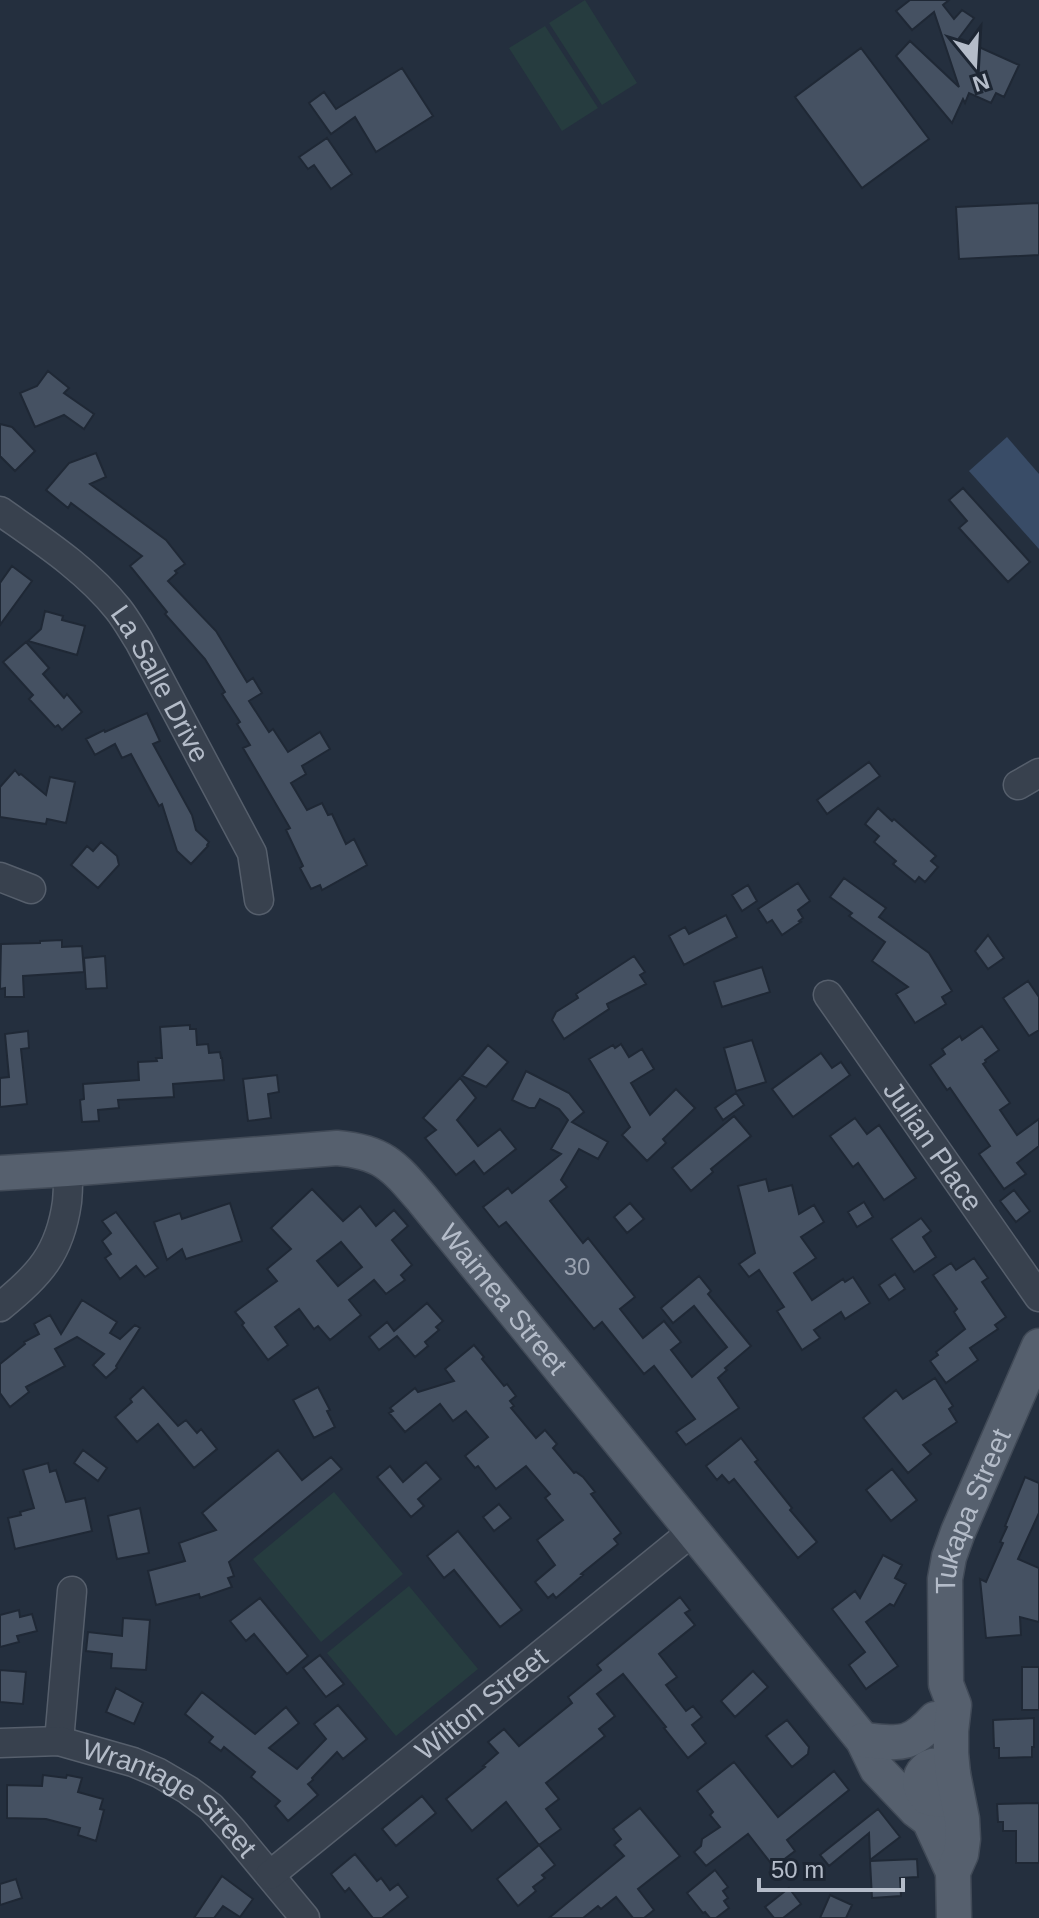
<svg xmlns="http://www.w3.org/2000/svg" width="1039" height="1918" viewBox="0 0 1039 1918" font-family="Helvetica,sans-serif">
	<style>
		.green { fill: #263c3f }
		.water { fill: #394c67 }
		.building { fill: #455162; stroke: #1f2835; stroke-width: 2; fill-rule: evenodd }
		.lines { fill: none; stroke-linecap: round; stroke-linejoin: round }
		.minor-casing { stroke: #565f6c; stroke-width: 31 }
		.major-casing { stroke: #414a57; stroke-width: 37 }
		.minor { stroke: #38414e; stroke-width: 28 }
		.major { stroke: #56606e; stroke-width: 34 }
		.labels { text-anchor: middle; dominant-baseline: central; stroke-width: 6; stroke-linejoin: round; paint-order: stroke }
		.number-label { font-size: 24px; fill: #98a1af }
		.street-label { font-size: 28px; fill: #b4bcc9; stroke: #1d2633 }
	</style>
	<rect width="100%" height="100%" fill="#242f3e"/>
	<!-- green -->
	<path class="green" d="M 585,0 L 637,83 L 602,105 L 549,23 Z
		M 545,26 L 598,108 L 562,131 L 509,48 Z
		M 334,1492 L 403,1574 L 321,1642 L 253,1559 Z
		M 409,1586 L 478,1669 L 396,1736 L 327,1653 Z"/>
	<!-- water -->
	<path class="water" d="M 1007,437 L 1039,474 L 1039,549 L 969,471 Z"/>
	<!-- building -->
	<path class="building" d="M 910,0 L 949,0 L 943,5 L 954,19 L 962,10 L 974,18 L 959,38 L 1019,65 L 1004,97 L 996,93 L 991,103 L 969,93 L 965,103 L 963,99 L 952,123 L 896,56 L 910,41 L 959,87 L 934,12 L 912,30 L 896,11 Z
		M 861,48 L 929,139 L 862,188 L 795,97 Z
		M 402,68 L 433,116 L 376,152 L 355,117 L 331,134 L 309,103 L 324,92 L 336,109 Z
		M 327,138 L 352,174 L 331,189 L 314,165 L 308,169 L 299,157 Z
		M 1039,203 L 1039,255 L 959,259 L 956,207 Z
		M 48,371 L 69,388 L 64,393 L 94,414 L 84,429 L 64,415 L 35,427 L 20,393 L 37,386 Z
		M 0,424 L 12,427 L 35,451 L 15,471 L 0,456 Z
		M 96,453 L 106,477 L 90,484 L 166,540 L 185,564 L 175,571 L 177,573 L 168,581 L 216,631 L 247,682 L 253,678 L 262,693 L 249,701 L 269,732 L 273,729 L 288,752 L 320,732 L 330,749 L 302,766 L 306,774 L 291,783 L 307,810 L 322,803 L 328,815 L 332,814 L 346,844 L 354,839 L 367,865 L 322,890 L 320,885 L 311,889 L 300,868 L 303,866 L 286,830 L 290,828 L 243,748 L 250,745 L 237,724 L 240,722 L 222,694 L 225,692 L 205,659 L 165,614 L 167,612 L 130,566 L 142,556 L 71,503 L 68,508 L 46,490 L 69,463 Z
		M 963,488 L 1030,562 L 1008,582 L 959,528 L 967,521 L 949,500 Z
		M 12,566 L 32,581 L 0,625 L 0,583 Z
		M 45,611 L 63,616 L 62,620 L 85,626 L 77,655 L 28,641 L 41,629 Z
		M 26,642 L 49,668 L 43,674 L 64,698 L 67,694 L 82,712 L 62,730 L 58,725 L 55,727 L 29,699 L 33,695 L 3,662 Z
		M 147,713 L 160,741 L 153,744 L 192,815 L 196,830 L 209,842 L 207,845 L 208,846 L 191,864 L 177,851 L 162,804 L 159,806 L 131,754 L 122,758 L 115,744 L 95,755 L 86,739 L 104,730 L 105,732 Z
		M 869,762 L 880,776 L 827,814 L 817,800 Z
		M 15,770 L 19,775 L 21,774 L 46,795 L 50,777 L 75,782 L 66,823 L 47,819 L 46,824 L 0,817 L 0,787 Z
		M 878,808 L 892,821 L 894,819 L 936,856 L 931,861 L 938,867 L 925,882 L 919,877 L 915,882 L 893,864 L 896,861 L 874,842 L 879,836 L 865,824 Z
		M 101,842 L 117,856 L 119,865 L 98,888 L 71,865 L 87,846 L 93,851 Z
		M 844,878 L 886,908 L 879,917 L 929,953 L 952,991 L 942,997 L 946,1004 L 915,1023 L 896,994 L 908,987 L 872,961 L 885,942 L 849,916 L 852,913 L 830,897 Z
		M 798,883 L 810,901 L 798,910 L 803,918 L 799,921 L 801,922 L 782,935 L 772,920 L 767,923 L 758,909 Z
		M 748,885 L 757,901 L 742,911 L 732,895 Z
		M 726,915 L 737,937 L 684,965 L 669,936 L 685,927 L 689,934 Z
		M 988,935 L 1004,958 L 988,969 L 975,951 Z
		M 62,940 L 62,947 L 82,946 L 84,972 L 23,976 L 24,997 L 5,997 L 5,988 L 0,989 L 1,944 L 40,943 L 40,941 Z
		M 105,956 L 107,988 L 86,989 L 84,958 Z
		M 634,956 L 645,972 L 640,975 L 646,984 L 607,1004 L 609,1009 L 564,1039 L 552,1020 L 556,1012 L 578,998 L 576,994 Z
		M 762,967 L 770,992 L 722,1007 L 714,982 Z
		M 1028,981 L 1039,997 L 1039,1030 L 1029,1036 L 1003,998 Z
		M 190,1025 L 190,1029 L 196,1029 L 197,1045 L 208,1044 L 209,1053 L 220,1052 L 221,1058 L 222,1058 L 224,1080 L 173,1084 L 174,1097 L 118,1100 L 119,1108 L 98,1110 L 99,1121 L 82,1122 L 80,1100 L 84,1099 L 83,1084 L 139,1080 L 138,1062 L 157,1061 L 156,1058 L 162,1058 L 160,1027 Z
		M 982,1026 L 999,1050 L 985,1060 L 986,1062 L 983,1064 L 1010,1103 L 1000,1110 L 1017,1135 L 1039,1119 L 1039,1146 L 1017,1163 L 1026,1174 L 1004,1189 L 979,1154 L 990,1146 L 950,1088 L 947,1090 L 930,1065 L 945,1054 L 942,1049 L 960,1036 L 962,1040 Z
		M 28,1031 L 29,1048 L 21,1049 L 27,1104 L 0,1107 L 0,1078 L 9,1077 L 5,1034 Z
		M 752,1040 L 766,1082 L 736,1091 L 724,1048 Z
		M 621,1044 L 629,1057 L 642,1049 L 654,1069 L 631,1083 L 650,1115 L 676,1089 L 695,1108 L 663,1139 L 666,1143 L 647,1161 L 622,1135 L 630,1127 L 589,1059 L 613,1045 L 615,1048 Z
		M 488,1045 L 508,1062 L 486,1087 L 462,1076 Z
		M 821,1053 L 832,1068 L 841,1062 L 850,1075 L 793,1117 L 772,1089 Z
		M 526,1071 L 569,1093 L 584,1112 L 572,1122 L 608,1142 L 598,1159 L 579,1149 L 561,1180 L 567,1187 L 550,1201 L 583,1243 L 588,1238 L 635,1297 L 620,1309 L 643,1338 L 664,1321 L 681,1342 L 671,1350 L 692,1377 L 727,1347 L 694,1306 L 673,1323 L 661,1308 L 699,1276 L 711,1291 L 708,1294 L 751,1346 L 725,1368 L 727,1370 L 718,1378 L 739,1408 L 686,1445 L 676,1432 L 695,1419 L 654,1366 L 644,1374 L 602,1322 L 594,1329 L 506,1222 L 499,1227 L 483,1207 L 508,1188 L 512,1193 L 561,1154 L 551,1149 L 568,1120 L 559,1109 L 540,1099 L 535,1108 L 529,1108 L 512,1100 Z
		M 277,1075 L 279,1092 L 268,1094 L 271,1118 L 248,1121 L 243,1079 Z
		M 460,1078 L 476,1098 L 457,1120 L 478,1146 L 500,1129 L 516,1149 L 484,1174 L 474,1161 L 456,1175 L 425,1138 L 436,1130 L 423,1118 Z
		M 736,1093 L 744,1105 L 723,1120 L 715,1108 Z
		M 734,1116 L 751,1136 L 711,1169 L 713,1172 L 691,1191 L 672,1168 Z
		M 855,1118 L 867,1134 L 879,1125 L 916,1178 L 884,1200 L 858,1163 L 853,1167 L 830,1136 Z
		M 766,1179 L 769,1191 L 792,1185 L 799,1214 L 814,1205 L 824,1222 L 801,1237 L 816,1258 L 794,1273 L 812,1300 L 843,1279 L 845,1282 L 853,1277 L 870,1303 L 845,1319 L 841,1312 L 814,1330 L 820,1338 L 802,1350 L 777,1311 L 784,1307 L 759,1270 L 749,1277 L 739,1264 L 755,1253 L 738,1186 Z
		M 312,1189 L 343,1221 L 360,1206 L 376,1226 L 394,1210 L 408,1226 L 392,1240 L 412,1265 L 401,1275 L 405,1280 L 386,1294 L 374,1280 L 349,1300 L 361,1315 L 330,1340 L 318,1326 L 314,1329 L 299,1309 L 275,1327 L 288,1345 L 268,1360 L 242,1325 L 244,1323 L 235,1312 L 277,1281 L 267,1269 L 291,1249 L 271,1228 ZM 341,1242 L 362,1267 L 338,1286 L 317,1261 Z
		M 1014,1190 L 1030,1211 L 1016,1222 L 1000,1201 Z
		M 864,1202 L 873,1217 L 857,1227 L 848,1212 Z
		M 230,1203 L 242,1241 L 186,1259 L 182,1249 L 167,1260 L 154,1222 L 180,1213 L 182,1219 Z
		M 630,1203 L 644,1219 L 627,1233 L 614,1217 Z
		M 116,1212 L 158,1268 L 145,1277 L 136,1266 L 120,1279 L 105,1258 L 111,1254 L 102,1241 L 111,1233 L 102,1221 Z
		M 921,1218 L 931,1231 L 923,1237 L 936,1257 L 914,1272 L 891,1239 Z
		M 974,1258 L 988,1278 L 982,1282 L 1006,1317 L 995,1325 L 998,1329 L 970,1348 L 978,1360 L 946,1383 L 930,1361 L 938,1355 L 936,1352 L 965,1329 L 954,1312 L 957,1309 L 933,1275 L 951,1263 L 956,1270 Z
		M 895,1274 L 905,1289 L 889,1300 L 879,1285 Z
		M 82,1300 L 117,1322 L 110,1333 L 120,1339 L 135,1325 L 140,1328 L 116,1366 L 117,1368 L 106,1378 L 93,1365 L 104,1354 L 77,1337 L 55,1349 L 65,1366 L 26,1387 L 29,1392 L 10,1407 L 0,1393 L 0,1364 L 25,1344 L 24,1342 L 39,1334 L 34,1324 L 50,1315 L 61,1334 Z
		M 427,1303 L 443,1321 L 436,1327 L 439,1330 L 425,1342 L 428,1346 L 415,1357 L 397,1336 L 379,1350 L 369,1337 L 387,1322 L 394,1331 Z
		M 474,1345 L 484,1357 L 482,1359 L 504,1386 L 507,1384 L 516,1396 L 510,1401 L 514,1406 L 511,1408 L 536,1438 L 545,1430 L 557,1444 L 553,1448 L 574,1473 L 576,1472 L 583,1477 L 595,1492 L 591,1494 L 621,1533 L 614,1539 L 618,1544 L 581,1574 L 583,1575 L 556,1598 L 553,1594 L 548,1598 L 535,1582 L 555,1565 L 537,1540 L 563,1520 L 545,1498 L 550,1494 L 526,1466 L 496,1489 L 478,1466 L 475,1468 L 465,1456 L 488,1437 L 466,1411 L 453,1421 L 440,1404 L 405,1432 L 389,1413 L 393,1411 L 390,1408 L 415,1388 L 418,1392 L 454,1381 L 445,1369 Z
		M 935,1378 L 953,1406 L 949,1409 L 957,1422 L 923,1445 L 931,1454 L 908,1473 L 863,1418 L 896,1390 L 903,1399 Z
		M 143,1387 L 178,1426 L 186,1420 L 197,1433 L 201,1429 L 217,1449 L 194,1468 L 158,1424 L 137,1442 L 115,1417 L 132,1402 L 130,1399 Z
		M 318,1387 L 330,1410 L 327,1411 L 335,1427 L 314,1438 L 293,1400 Z
		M 741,1438 L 758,1460 L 755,1462 L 792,1508 L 790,1510 L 817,1542 L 798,1558 L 734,1479 L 729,1483 L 722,1475 L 717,1480 L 706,1466 Z
		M 83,1450 L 107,1468 L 98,1481 L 74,1463 Z
		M 278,1450 L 302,1480 L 331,1457 L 342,1469 L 229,1562 L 234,1576 L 228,1578 L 232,1587 L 200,1598 L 199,1594 L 156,1605 L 148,1571 L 185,1561 L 179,1543 L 216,1530 L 202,1513 Z
		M 426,1462 L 441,1479 L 418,1499 L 424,1506 L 411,1517 L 377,1477 L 390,1466 L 403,1482 Z
		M 48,1463 L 50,1472 L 56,1470 L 66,1502 L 85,1498 L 92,1531 L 15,1549 L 8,1518 L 21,1515 L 20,1512 L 34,1508 L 23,1470 Z
		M 892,1469 L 917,1500 L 891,1521 L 866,1490 Z
		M 1025,1477 L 1039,1483 L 1039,1513 L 1018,1559 L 1039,1568 L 1039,1622 L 1020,1617 L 1021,1635 L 986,1638 L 980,1579 L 986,1582 L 1003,1543 L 1000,1542 L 1007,1527 L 1005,1526 Z
		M 499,1504 L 511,1518 L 494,1531 L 483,1517 Z
		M 140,1508 L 149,1553 L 117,1559 L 108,1516 Z
		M 458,1531 L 522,1610 L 500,1627 L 454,1570 L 444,1578 L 427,1556 Z
		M 883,1555 L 902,1565 L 895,1578 L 906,1584 L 894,1606 L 890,1604 L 866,1622 L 898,1666 L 866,1689 L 849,1665 L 865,1652 L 832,1609 L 855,1591 L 860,1598 Z
		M 680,1597 L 690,1610 L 685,1613 L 695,1625 L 659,1654 L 677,1677 L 666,1685 L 686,1711 L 693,1706 L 702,1717 L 692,1725 L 706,1743 L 688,1758 L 664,1728 L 666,1727 L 623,1674 L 597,1694 L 615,1716 L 599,1729 L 605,1736 L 546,1783 L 559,1799 L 546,1809 L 561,1829 L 539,1845 L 555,1865 L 542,1875 L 545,1878 L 533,1887 L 536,1891 L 518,1906 L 497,1879 L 539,1845 L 506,1802 L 472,1831 L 446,1799 L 485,1767 L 483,1766 L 498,1753 L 488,1742 L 504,1729 L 519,1746 L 572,1703 L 568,1697 L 601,1670 L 597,1665 Z
		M 260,1598 L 308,1656 L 287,1674 L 254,1634 L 246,1641 L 230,1621 Z
		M 19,1610 L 20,1617 L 32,1614 L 37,1631 L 17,1636 L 19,1642 L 0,1647 L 0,1615 Z
		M 123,1618 L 150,1620 L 146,1670 L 111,1668 L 112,1654 L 86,1651 L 88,1632 L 122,1636 Z
		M 320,1655 L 344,1684 L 326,1697 L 303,1668 Z
		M 1022,1667 L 1039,1667 L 1039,1710 L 1022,1710 Z
		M 0,1670 L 26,1672 L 23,1704 L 0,1702 Z
		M 753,1671 L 768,1687 L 735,1717 L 721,1701 Z
		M 116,1688 L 143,1703 L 134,1724 L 106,1712 Z
		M 202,1692 L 255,1734 L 286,1707 L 299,1723 L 269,1748 L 297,1769 L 326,1739 L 314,1724 L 338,1705 L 367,1739 L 343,1759 L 337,1752 L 312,1778 L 313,1780 L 308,1784 L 318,1795 L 288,1821 L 275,1806 L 280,1801 L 251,1777 L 255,1772 L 224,1747 L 221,1751 L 209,1742 L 213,1737 L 185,1714 Z
		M 1034,1718 L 1034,1747 L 1032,1747 L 1032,1757 L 999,1758 L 999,1748 L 994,1748 L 993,1720 Z
		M 787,1720 L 809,1747 L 808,1754 L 792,1767 L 766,1736 Z
		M 734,1762 L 778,1817 L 834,1771 L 849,1790 L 787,1840 L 795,1851 L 774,1867 L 748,1834 L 706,1866 L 694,1852 L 701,1846 L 702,1839 L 720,1827 L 710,1815 L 713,1812 L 697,1791 Z
		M 43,1775 L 66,1778 L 67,1775 L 82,1778 L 78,1792 L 103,1799 L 100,1809 L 104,1810 L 96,1841 L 78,1835 L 80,1828 L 46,1819 L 7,1818 L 7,1785 L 42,1786 Z
		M 422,1796 L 436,1813 L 396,1846 L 382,1829 Z
		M 1039,1803 L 1039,1863 L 1016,1863 L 1016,1831 L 1003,1831 L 1003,1822 L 998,1822 L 997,1804 Z
		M 640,1808 L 680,1856 L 638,1889 L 654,1910 L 644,1918 L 633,1918 L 616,1897 L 601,1909 L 598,1906 L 583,1918 L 549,1918 L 624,1856 L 614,1845 L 621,1839 L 613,1829 Z
		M 878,1809 L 900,1837 L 870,1860 L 869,1833 L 829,1866 L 820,1855 Z
		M 355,1854 L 377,1881 L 381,1878 L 390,1890 L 398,1884 L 408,1897 L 382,1918 L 373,1918 L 349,1888 L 345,1892 L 331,1874 Z
		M 917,1859 L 918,1877 L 900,1878 L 901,1896 L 872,1898 L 870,1861 Z
		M 715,1870 L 728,1887 L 723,1891 L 728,1898 L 724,1901 L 729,1908 L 716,1918 L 710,1918 L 705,1912 L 703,1913 L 687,1893 Z
		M 222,1876 L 253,1899 L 240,1917 L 223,1906 L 214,1918 L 194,1918 Z
		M 16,1879 L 22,1898 L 0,1905 L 0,1884 Z
		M 789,1888 L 801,1904 L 783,1918 L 774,1918 L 765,1907 Z
		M 830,1895 L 852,1905 L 846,1918 L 820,1918 Z"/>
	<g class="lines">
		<defs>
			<g id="minor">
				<path id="s1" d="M 0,511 C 41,540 86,569 118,609 C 126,619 132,630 139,641 L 252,853 L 259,900"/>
				<path d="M 1018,785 L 1039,773"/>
				<path d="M 0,877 L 31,889"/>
				<path id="s2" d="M 828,995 L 1039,1297"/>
				<path d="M 0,1307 C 39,1276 60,1253 67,1202 C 68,1190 69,1181 67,1169"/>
				<path d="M 59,1741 L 72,1591"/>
				<path id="s3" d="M 0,1743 L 59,1741 L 133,1762 L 159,1773 L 188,1790 L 211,1807 L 232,1830 L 305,1918"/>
				<path id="s4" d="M 270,1875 L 693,1531"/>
			</g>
			<g id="major">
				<path id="s5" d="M 0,1173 L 67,1169 L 337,1148 C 383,1152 394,1166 423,1200 L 863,1740 L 877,1769 L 916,1810 L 929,1820 L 953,1872"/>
				<path d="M 863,1740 C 900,1743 908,1748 935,1719"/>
				<path d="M 950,1795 L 941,1800 L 928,1798 C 907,1778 933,1752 953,1774"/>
				<path id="s6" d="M 954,1918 L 953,1872 L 961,1854 L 963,1839 L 962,1819 L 953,1774 L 951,1753 L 951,1731 L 954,1705 L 946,1684 L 945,1579 L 949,1557 L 958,1532 L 1039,1346"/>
			</g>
		</defs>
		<!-- minor casing -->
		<use href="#minor" class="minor-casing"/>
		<!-- major casing -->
		<use href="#major" class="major-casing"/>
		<!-- minor -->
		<use href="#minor" class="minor"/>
		<!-- major -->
		<use href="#major" class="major"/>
	</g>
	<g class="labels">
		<!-- number labels -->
		<g class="number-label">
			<text x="577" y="1266">30</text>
		</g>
		<!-- street labels -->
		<g class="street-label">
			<text stroke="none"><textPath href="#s1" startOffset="240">La Salle Drive</textPath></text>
			<text stroke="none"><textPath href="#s2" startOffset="184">Julian Place</textPath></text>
			<text stroke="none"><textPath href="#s5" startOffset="570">Waimea Street</textPath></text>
			<text stroke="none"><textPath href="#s6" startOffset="416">Tukapa Street</textPath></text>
			<text stroke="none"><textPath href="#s4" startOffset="272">Wilton Street</textPath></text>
			<text stroke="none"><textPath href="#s3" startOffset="186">Wrantage Street</textPath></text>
		</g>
	</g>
	<!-- north arrow -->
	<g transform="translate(975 64) rotate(162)" stroke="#1d2633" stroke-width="6" paint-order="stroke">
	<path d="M0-6L14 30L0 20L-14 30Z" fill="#b4bcc9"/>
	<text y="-12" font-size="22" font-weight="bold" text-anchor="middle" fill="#b4bcc9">N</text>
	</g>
	<!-- scale -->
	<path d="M759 1878v12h144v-12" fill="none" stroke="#b4bcc9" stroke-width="4"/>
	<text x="771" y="1878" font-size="24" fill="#b4bcc9" stroke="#1d2633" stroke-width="6" paint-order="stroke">50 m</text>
</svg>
